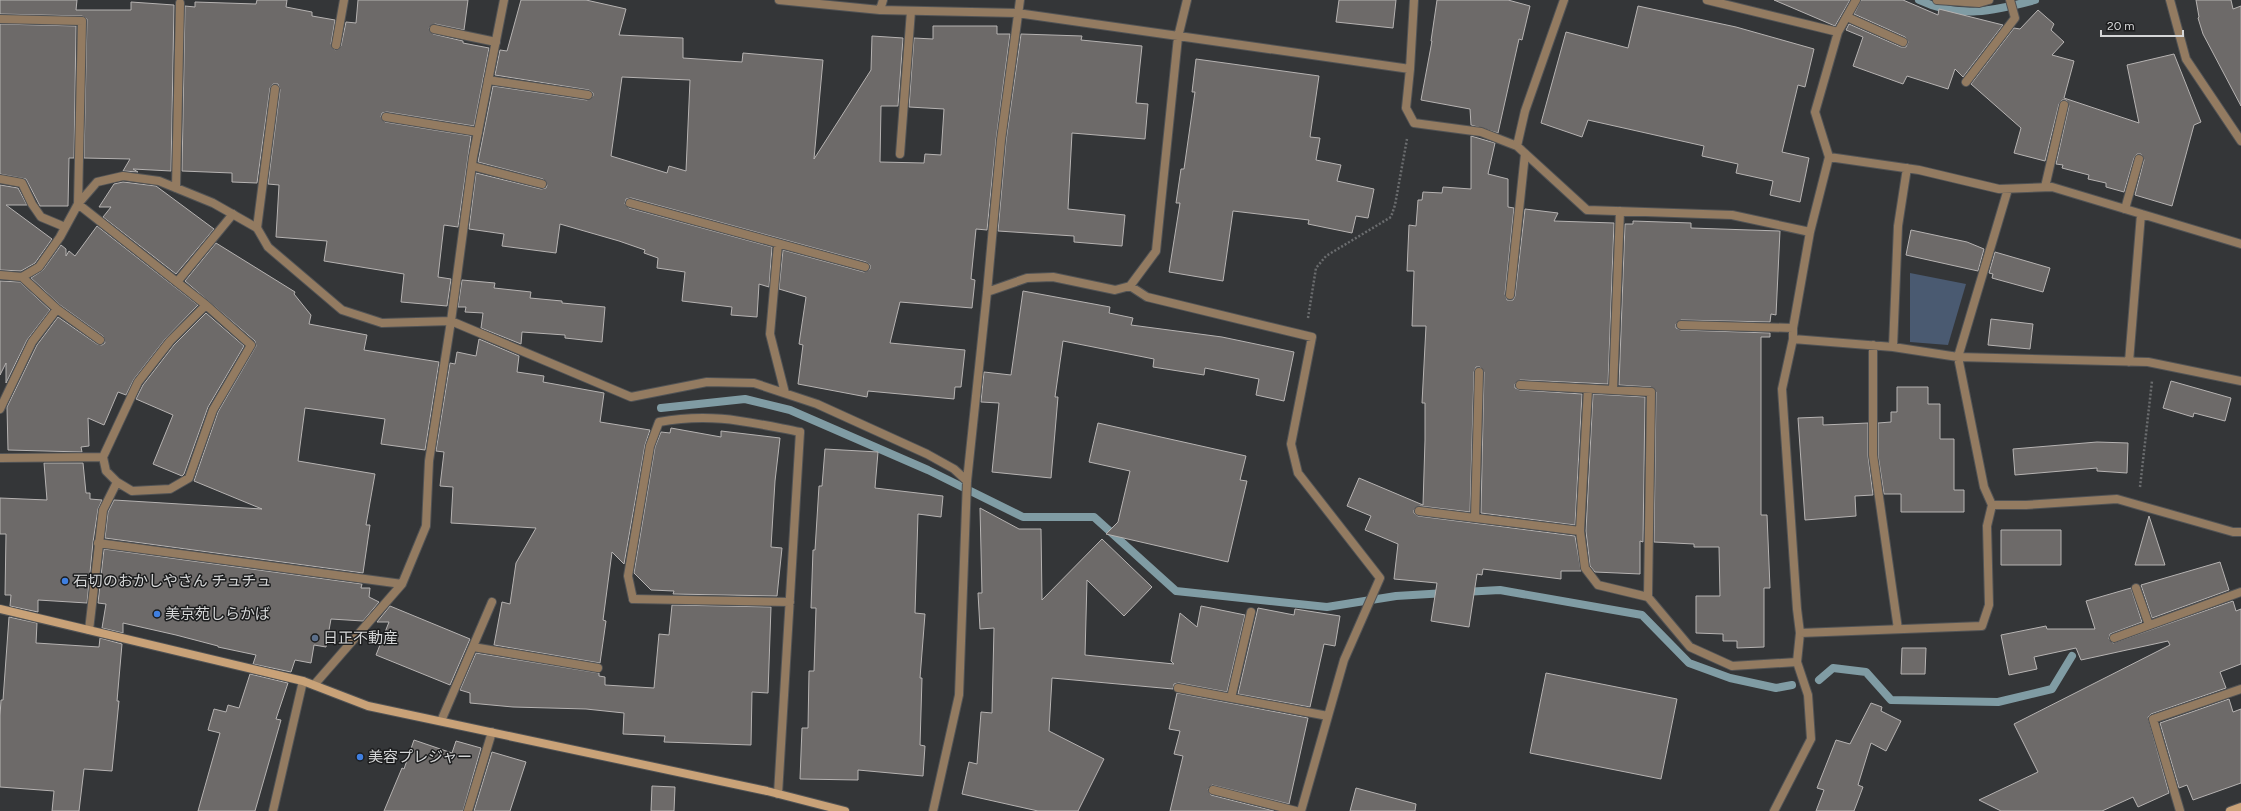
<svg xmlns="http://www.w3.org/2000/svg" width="2241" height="811" viewBox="0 0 2241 811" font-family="Figtree,'Noto Sans JP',sans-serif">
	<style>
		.green { fill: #4a5a71 }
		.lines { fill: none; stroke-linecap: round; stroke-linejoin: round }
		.stream { stroke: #809ca4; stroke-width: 8 }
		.building { fill: #6d6a69; stroke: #b6b3b2; fill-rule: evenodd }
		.lane-casing { stroke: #515355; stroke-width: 10 }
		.street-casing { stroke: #515355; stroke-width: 10 }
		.secondary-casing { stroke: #515355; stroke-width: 10 }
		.path { stroke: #6b6d6f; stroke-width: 2.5; stroke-dasharray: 2 2; stroke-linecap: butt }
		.lane { stroke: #937b61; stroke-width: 8 }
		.street { stroke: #937b61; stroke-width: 8 }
		.secondary { stroke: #c9a278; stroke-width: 8 }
		.shop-dot { fill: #3f7fe0; stroke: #1c1d1e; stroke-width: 1.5 }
		.service-dot { fill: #5c6f8a; stroke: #1c1d1e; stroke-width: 1.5 }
		.labels { text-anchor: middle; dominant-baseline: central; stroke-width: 3; stroke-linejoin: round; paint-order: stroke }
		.poi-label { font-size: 15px; fill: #d6d7d8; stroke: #1c1d1e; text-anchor: start }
	</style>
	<rect width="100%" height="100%" fill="#343638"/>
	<!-- green -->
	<path class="green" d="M 1910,273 L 1966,284 L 1948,345 L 1910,342 Z"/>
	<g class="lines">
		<!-- stream -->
		<path class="stream" d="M 1919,0 C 1959,19 1994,11 2035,0
			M 661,408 L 745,399 L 790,410 L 928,470 L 1023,517 L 1094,517 L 1176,591 L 1327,607 L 1396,596 L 1446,593
			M 1463,592 L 1500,590 L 1642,615 L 1689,663 L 1730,678 L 1776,688 L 1792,685
			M 1819,680 L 1833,668 L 1866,672 L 1891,700 L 1998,702 L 2052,689 L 2072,656"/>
	</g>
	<!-- building -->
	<path class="building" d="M 0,0 L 77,0 L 76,10 L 131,10 L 131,2 L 174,5 L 171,171 L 133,169 L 138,172 L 123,171 L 130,159 L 84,158 L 87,19 L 82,16 L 0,14 Z
		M 257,0 L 287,0 L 286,7 L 312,12 L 312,16 L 335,20 L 331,44 L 335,50 L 341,46 L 346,22 L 356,23 L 358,0 L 468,0 L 464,30 L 435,24 L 429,28 L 433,34 L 463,41 L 463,43 L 489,48 L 474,126 L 387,112 L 382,113 L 381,117 L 385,122 L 471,136 L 458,227 L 444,225 L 438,277 L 451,279 L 447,306 L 401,302 L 404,274 L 324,261 L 327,241 L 276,237 L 279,185 L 268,184 L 280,90 L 278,84 L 273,84 L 270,88 L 257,183 L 232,182 L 232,173 L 182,171 L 185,6 L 195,7 L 195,2 L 256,4 Z
		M 521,0 L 586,0 L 626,9 L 619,35 L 683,38 L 683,58 L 742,62 L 743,53 L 823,60 L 814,159 L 871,70 L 872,36 L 903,38 L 898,106 L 881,106 L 880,162 L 924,163 L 925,154 L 941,155 L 944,109 L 909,107 L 914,38 L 933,39 L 933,26 L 997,26 L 997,34 L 1010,34 L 996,140 L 987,230 L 976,229 L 971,279 L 975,280 L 972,308 L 900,302 L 890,343 L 965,350 L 961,387 L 955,387 L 954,399 L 868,391 L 867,397 L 798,384 L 803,345 L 799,344 L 806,297 L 779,289 L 783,250 L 864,272 L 870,269 L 870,265 L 866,262 L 631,198 L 626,199 L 625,204 L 629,208 L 772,247 L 769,287 L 759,284 L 757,317 L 731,315 L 732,307 L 682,301 L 685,272 L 657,268 L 658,258 L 644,253 L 645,250 L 619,241 L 560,224 L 556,253 L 502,246 L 504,234 L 469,229 L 476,173 L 541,189 L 546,188 L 547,185 L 543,179 L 478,162 L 493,86 L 587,100 L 593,96 L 593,93 L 589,90 L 495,75 L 500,50 L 507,51 ZM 622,77 L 690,80 L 686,171 L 669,166 L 667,173 L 611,156 Z
		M 1339,0 L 1396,0 L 1393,28 L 1336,22 Z
		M 1437,0 L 1508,0 L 1530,6 L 1522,40 L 1519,39 L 1498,133 L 1471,125 L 1470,109 L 1421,100 L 1432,41 L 1431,41 Z
		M 1774,0 L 1850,0 L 1835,26 Z
		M 1861,0 L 1903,0 L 1938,15 L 1939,9 L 2003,25 L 1963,77 L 1955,69 L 1948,89 L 1907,76 L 1903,84 L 1853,66 L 1863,37 L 1846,30 L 1849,24 L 1901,47 L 1906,47 L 1908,42 L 1905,37 L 1854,14 Z
		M 2196,0 L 2231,0 L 2233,9 L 2241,6 L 2241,106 L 2203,34 L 2198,18 L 2199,17 Z
		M 1638,6 L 1736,27 L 1814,49 L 1805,87 L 1798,85 L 1782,152 L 1809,158 L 1800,202 L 1770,195 L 1773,181 L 1736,173 L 1738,164 L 1702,156 L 1704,146 L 1588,120 L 1582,137 L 1541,123 L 1566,32 L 1628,48 Z
		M 2038,10 L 2054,24 L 2051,30 L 2064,42 L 2052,55 L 2074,61 L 2064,98 L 2139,123 L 2127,65 L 2174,54 L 2201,122 L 2194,125 L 2172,206 L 2135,195 L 2144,160 L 2141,154 L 2137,154 L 2134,158 L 2124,192 L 2106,187 L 2106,183 L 2088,179 L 2089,175 L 2062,168 L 2063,165 L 2056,164 L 2069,106 L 2066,100 L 2062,100 L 2059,104 L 2045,161 L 2014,153 L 2021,128 L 1971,84 L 2014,28 L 2020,29 Z
		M 0,24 L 76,26 L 74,158 L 69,158 L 68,206 L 40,206 L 26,179 L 0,174 Z
		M 1021,34 L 1082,36 L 1081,40 L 1142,46 L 1136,103 L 1148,104 L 1145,139 L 1072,133 L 1068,209 L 1125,215 L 1122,246 L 1074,242 L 1074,236 L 998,231 L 1006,141 Z
		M 1196,59 L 1319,76 L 1310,137 L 1320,138 L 1316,160 L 1341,165 L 1337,181 L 1374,189 L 1368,218 L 1356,216 L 1352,233 L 1308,224 L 1309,220 L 1233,211 L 1223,281 L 1169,272 L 1180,203 L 1176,203 L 1181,169 L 1184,169 L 1195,92 L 1192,92 Z
		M 1471,136 L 1495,143 L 1488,174 L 1508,179 L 1508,207 L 1514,208 L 1505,294 L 1507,300 L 1513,300 L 1515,296 L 1525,209 L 1558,213 L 1554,221 L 1614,223 L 1608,384 L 1520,380 L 1515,384 L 1515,388 L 1520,390 L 1582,394 L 1575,525 L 1481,513 L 1484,372 L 1480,367 L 1476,367 L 1474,372 L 1470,512 L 1420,506 L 1414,510 L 1414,513 L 1418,516 L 1575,536 L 1581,571 L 1561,571 L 1561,579 L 1483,569 L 1482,575 L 1477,574 L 1469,627 L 1431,621 L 1437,583 L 1394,579 L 1398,544 L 1365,530 L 1371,516 L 1347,506 L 1359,478 L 1423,505 L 1425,440 L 1425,403 L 1422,403 L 1426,326 L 1412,326 L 1414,271 L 1407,271 L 1409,225 L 1416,226 L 1418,200 L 1422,200 L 1423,192 L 1442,193 L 1443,187 L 1471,189 Z
		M 123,182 L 156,186 L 214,229 L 176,274 L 103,217 L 111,207 L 99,207 L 114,184 Z
		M 0,185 L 18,188 L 27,205 L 6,205 L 52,239 L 35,263 L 21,271 L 0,270 Z
		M 1633,221 L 1691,223 L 1691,228 L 1780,231 L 1776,315 L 1771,314 L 1770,322 L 1681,320 L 1676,324 L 1676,328 L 1681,330 L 1770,333 L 1770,337 L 1761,337 L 1761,515 L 1767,515 L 1770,588 L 1764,588 L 1764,647 L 1737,648 L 1737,641 L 1723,641 L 1723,634 L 1696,633 L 1696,596 L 1720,596 L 1719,547 L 1694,547 L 1694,544 L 1654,542 L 1656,392 L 1651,387 L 1619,385 L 1625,224 L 1633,224 Z
		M 97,226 L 198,305 L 166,338 L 134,379 L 126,395 L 118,392 L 104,425 L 88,418 L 89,446 L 81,447 L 82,452 L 8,450 L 7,407 L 37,345 L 58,317 L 97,344 L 102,345 L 105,343 L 103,336 L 60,305 L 31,278 L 43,270 L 61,245 L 66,249 L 66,256 L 69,251 L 75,256 Z
		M 1911,230 L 1967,242 L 1984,249 L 1978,271 L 1906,255 Z
		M 216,243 L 295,292 L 294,294 L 311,315 L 309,324 L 367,335 L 364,350 L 439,362 L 425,450 L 381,444 L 385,419 L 305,408 L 298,461 L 375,474 L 366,525 L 370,525 L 363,573 L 105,538 L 108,512 L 114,500 L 262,509 L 194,481 L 218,412 L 256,346 L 255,341 L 185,281 Z
		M 1995,252 L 2050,268 L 2043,292 L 1992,278 L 1993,274 L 1989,273 Z
		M 462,280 L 495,283 L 494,288 L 531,292 L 530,298 L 562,301 L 562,303 L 605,307 L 602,342 L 565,338 L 565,335 L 522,332 L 521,344 L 481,328 L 483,313 L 465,312 L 466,307 L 458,307 Z
		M 0,281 L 20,282 L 50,310 L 27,340 L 6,383 L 6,363 L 0,375 Z
		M 1023,291 L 1110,307 L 1109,313 L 1133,318 L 1131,325 L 1222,337 L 1294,352 L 1284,401 L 1256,395 L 1259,379 L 1205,368 L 1204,375 L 1153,367 L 1154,359 L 1063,341 L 1055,397 L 1058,397 L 1051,478 L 992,472 L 999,403 L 981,402 L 984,372 L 1011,375 Z
		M 206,313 L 244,346 L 208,407 L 184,474 L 182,476 L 153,464 L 173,415 L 136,399 L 143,385 L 174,345 Z
		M 1991,319 L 2033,324 L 2030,349 L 1988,345 Z
		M 479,339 L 519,356 L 517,372 L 544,376 L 543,382 L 604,393 L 600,422 L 650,430 L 645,445 L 624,564 L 612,552 L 603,620 L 606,621 L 600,663 L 494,645 L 502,602 L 510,604 L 516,563 L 536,528 L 451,523 L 453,487 L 440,486 L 444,452 L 436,451 L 450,363 L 455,364 L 457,352 L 476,356 Z
		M 2171,381 L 2231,398 L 2225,421 L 2194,413 L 2193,417 L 2163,408 Z
		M 1897,387 L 1928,387 L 1928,404 L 1940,404 L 1940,439 L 1954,439 L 1954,490 L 1964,490 L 1964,512 L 1901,512 L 1901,494 L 1884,494 L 1878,455 L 1878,423 L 1891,422 L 1891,412 L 1897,412 Z
		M 1593,394 L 1645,397 L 1643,542 L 1640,541 L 1640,574 L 1595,572 L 1590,566 L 1586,531 Z
		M 1823,417 L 1823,425 L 1868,423 L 1868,456 L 1873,495 L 1855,496 L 1856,516 L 1805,520 L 1798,418 Z
		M 1098,423 L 1246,456 L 1240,480 L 1247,481 L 1228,562 L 1106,534 L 1118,522 L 1130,471 L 1089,462 Z
		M 671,428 L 721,437 L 721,431 L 780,438 L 775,481 L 771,547 L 782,548 L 777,596 L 673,594 L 674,591 L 651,590 L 634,573 L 655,447 L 661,432 L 670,433 Z
		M 2097,442 L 2128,443 L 2127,473 L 2097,471 L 2097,468 L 2015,475 L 2013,449 Z
		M 825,449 L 878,452 L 875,488 L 943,496 L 941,517 L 918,514 L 915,613 L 925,614 L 920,678 L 922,678 L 920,745 L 925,746 L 923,776 L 858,770 L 858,780 L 800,779 L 802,728 L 808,728 L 809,671 L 814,671 L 816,608 L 811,608 L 813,550 L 815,550 L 819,486 L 822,486 Z
		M 44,463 L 83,463 L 86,493 L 90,493 L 90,499 L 102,500 L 98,509 L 93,542 L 87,603 L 38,600 L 38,612 L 10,606 L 11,595 L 5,595 L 6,534 L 0,534 L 0,498 L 47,500 Z
		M 980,508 L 1019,529 L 1041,529 L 1042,600 L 1102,539 L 1152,587 L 1124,616 L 1087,580 L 1085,655 L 1174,664 L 1171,661 L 1180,613 L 1197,627 L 1201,606 L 1245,615 L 1227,692 L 1179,683 L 1174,684 L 1173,689 L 1052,678 L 1049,731 L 1104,759 L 1078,811 L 1038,811 L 962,794 L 969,762 L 977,764 L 981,712 L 992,713 L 994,628 L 980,629 L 978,593 L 982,593 Z
		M 2149,516 L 2165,565 L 2135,565 Z
		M 2001,530 L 2061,530 L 2061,565 L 2001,565 Z
		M 104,549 L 362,584 L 361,588 L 370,588 L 369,597 L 379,602 L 363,621 L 331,619 L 326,647 L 314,645 L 311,663 L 295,660 L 291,672 L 253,664 L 256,655 L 218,647 L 218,646 L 176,635 L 123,623 L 123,633 L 102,628 L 106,604 L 98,603 Z
		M 2220,562 L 2229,590 L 2152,618 L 2141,585 Z
		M 2131,588 L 2142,622 L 2110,634 L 2109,639 L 2113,643 L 2233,601 L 2236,611 L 2241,609 L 2241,664 L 2220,672 L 2226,688 L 2151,714 L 2148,717 L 2169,793 L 2138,807 L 2133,797 L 2102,811 L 2001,811 L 1979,800 L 2038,772 L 2014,724 L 2170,645 L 2168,641 L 2081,660 L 2076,648 L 2034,657 L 2037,669 L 2009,675 L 2001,635 L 2046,626 L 2047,629 L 2095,629 L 2086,601 Z
		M 672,605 L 771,607 L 768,693 L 752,692 L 751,745 L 664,742 L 665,736 L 623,734 L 624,713 L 586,709 L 513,707 L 470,703 L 470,693 L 460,690 L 476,653 L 599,673 L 599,676 L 605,677 L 605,685 L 654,688 L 659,634 L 669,635 Z
		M 390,606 L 470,639 L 450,685 L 376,655 L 389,622 L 377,622 Z
		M 1258,608 L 1294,615 L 1295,609 L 1340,616 L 1335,646 L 1324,644 L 1310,707 L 1238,694 Z
		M 9,617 L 37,623 L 36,643 L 99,647 L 100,638 L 122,644 L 117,701 L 119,701 L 112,771 L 84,769 L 79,811 L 52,811 L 54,791 L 0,787 L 0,716 L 1,700 L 3,700 Z
		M 1902,648 L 1926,648 L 1925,674 L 1901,674 Z
		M 1546,673 L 1677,699 L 1661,779 L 1530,753 Z
		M 250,674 L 288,683 L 276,719 L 281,720 L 255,811 L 198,811 L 220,733 L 208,730 L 214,709 L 226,712 L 228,705 L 239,708 Z
		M 1177,693 L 1308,718 L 1289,804 L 1212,785 L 1208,789 L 1211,795 L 1274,811 L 1170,811 L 1183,756 L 1174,754 L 1180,731 L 1169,729 Z
		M 2229,699 L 2233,712 L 2241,709 L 2241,783 L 2193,800 L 2187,785 L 2179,788 L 2160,723 Z
		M 1871,703 L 1882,707 L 1881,711 L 1901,721 L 1886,751 L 1871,743 L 1858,785 L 1863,787 L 1854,811 L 1816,811 L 1824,790 L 1817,788 L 1836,740 L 1850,744 Z
		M 414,740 L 452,753 L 456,741 L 481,748 L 463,811 L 384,811 L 402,768 L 404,769 Z
		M 492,752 L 526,762 L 510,811 L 474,811 Z
		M 652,786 L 675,787 L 674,811 L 651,811 Z
		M 1356,788 L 1416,804 L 1415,811 L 1350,811 Z"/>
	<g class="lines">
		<defs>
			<path id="lane" d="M 1847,17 L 1903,42
				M 434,29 L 496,42
				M 488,80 L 588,95
				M 1966,82 L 2015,18 L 2010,0
				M 386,117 L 478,132
				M 900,154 L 911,11
				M 472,166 L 542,184
				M 0,179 L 22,183 L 32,204 L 41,217 L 65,227
				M 2045,187 L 2064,105
				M 2125,209 L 2139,159
				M 257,228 L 275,89
				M 177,282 L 233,214
				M 1510,295 L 1525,154
				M 633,599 L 628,576 L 650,446 L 659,422 C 712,412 748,422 800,432
				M 473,647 L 598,668
				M 441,721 L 492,602
				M 468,811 L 492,732"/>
			<path id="street" d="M 779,0 L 880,10 L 1017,13 L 1410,69 L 1406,108 L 1414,123 L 1481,132 L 1517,146 L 1587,210 L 1732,215 L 1810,232
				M 1707,0 L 1838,32
				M 1937,0 L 1979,3 L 1989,0
				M 2170,0 L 2186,59 L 2241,141
				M 880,10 L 883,0
				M 0,19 L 82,21 L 78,204 L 206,305 L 251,345 L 213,410 L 189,478 L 170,489 L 132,491 L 117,482 L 106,471 L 103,457 L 138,382 L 170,341 L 206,305
				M 336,45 L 344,0
				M 1410,69 L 1414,0
				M 1517,146 L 1525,111 L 1564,0
				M 1829,157 L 1919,170 L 1999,189 L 2052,187 L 2241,244
				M 176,188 L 180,3
				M 630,203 L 865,267
				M 778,244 L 770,334 L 785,393
				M 0,275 L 22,277 L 39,267 L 60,237 L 78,204 L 97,182 L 123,176 L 159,181 L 213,203 L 257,228 L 268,247 L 342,310 L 382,323 L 451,321 L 631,397 L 707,382 L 754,383 L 817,404 L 927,454 L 954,469 L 967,481
				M 22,277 L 57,309 L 100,340
				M 1130,286 L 1147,297 L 1312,337 L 1291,444 L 1298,473 L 1380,578 L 1344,660 L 1301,811
				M 987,292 L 1027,278 L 1053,277 L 1115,290 L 1130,286 L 1156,251 L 1178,37 L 1187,0
				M 1681,325 L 1793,328
				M 1793,339 L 1893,347 L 1958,357 L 2148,362 L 2241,381
				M 1873,345 L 1873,455 L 1898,629
				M 1893,347 L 1898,226 L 1907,168
				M 2129,362 L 2141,214
				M 1520,385 L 1651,392 L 1648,597
				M 1588,389 L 1580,531 L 1585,568 L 1598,585 L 1648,597 L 1690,647 L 1732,666 L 1797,662
				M 1613,390 L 1620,211
				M 0,409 L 32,342 L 57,309
				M 0,458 L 103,457
				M 1992,505 L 1984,487 L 1958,357 L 2008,189
				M 1419,511 L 1580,531
				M 1475,518 L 1479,372
				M 98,543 L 402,584
				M 2136,588 L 2149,625
				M 633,599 L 790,602
				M 89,630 L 103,510 L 117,482
				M 1800,633 L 1982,626 L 1989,605 L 1987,526 L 1992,505 L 2026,505 L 2117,499 L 2233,532 L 2241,532
				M 2114,638 L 2241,592
				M 314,685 L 402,584 L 426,526 L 429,461 L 451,321 L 473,157 L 504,0
				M 1178,688 L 1328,716
				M 1231,698 L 1251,612
				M 1213,790 L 1296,811
				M 778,794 L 800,432
				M 273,811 L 303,681
				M 933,811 L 959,695 L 967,481 L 987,292 L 1001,140 L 1020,0
				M 1774,811 L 1811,739 L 1808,695 L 1797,662 L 1800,633 L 1797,609 L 1782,389 L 1793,339 L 1793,328 L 1810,232 L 1829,157 L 1815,112 L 1838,32 L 1856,0
				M 2180,811 L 2153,719 L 2241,689"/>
			<path id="secondary" d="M 0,609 L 303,681 L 368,706 L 767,791 L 845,811
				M 2230,811 L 2241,807"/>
		</defs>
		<!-- lane casing -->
		<use href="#lane" class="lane-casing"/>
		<!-- street casing -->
		<use href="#street" class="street-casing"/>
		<!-- secondary casing -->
		<use href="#secondary" class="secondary-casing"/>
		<!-- path -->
		<path class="path" d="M 1308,318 L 1316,268 L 1326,256 L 1391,217 L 1395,205 L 1407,139
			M 2140,487 L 2152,381"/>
		<!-- lane -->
		<use href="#lane" class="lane"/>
		<!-- street -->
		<use href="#street" class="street"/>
		<!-- secondary -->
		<use href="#secondary" class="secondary"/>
	</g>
	<!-- markers -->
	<g class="shop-dot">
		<circle cx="65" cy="581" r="4"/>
		<circle cx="157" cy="614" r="4"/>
		<circle cx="360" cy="757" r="4"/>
	</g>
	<circle class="service-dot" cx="315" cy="638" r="4"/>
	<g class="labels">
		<!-- poi labels -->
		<g class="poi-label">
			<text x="73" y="581">石切のおかしやさん チュチュ</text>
			<text x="165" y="614">美京苑しらかば</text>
			<text x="323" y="638">日正不動産</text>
			<text x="368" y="757">美容プレジャー</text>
		</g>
	</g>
	<!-- scale -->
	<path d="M2101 30v6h82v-6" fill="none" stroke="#d6d7d8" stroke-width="2"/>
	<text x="2107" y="30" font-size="12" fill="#d6d7d8" stroke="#1c1d1e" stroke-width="3" paint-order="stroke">20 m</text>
</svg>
